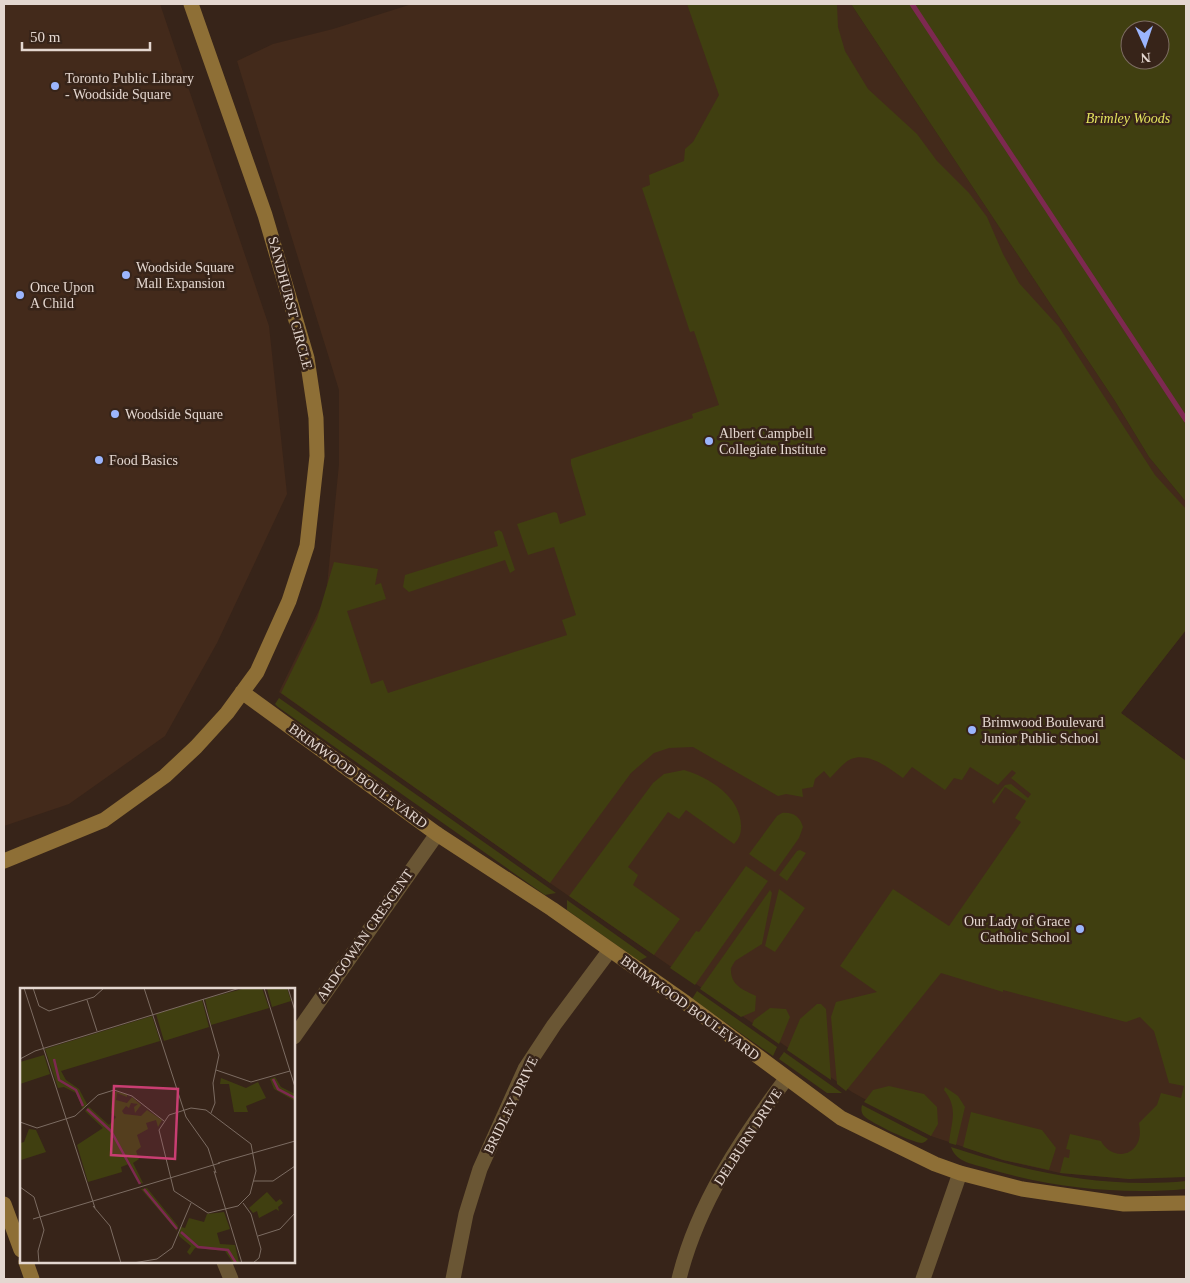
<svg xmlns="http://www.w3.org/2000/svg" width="1190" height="1283" viewBox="0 0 1190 1283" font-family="Georgia,serif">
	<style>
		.built { fill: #432a1b }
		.green { fill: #403f10; fill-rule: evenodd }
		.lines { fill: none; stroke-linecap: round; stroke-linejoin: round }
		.stream { stroke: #7d2950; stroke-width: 5 }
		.street { stroke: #6a5634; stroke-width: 15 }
		.secondary { stroke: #8e6f36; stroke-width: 15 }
		.poi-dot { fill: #9bb5fd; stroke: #372419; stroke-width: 2 }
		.labels { text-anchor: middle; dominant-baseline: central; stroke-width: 5; stroke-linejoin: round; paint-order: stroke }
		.poi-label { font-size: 14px; fill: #e4d7d0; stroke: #372419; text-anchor: start }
		.park-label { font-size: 14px; font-style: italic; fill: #e3e35e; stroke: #372419 }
		.street-label { font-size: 14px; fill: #e4d7d0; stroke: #372419 }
		.inset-river { fill: none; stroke: #7d2950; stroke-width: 2.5 }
		.inset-road { fill: none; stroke: #7c6c62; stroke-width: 1 }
		.view { fill: #c93e72; fill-opacity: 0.15; stroke: #c93e72; stroke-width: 2.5 }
		.inset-edge { fill: none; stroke: #e4d7d0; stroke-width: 2.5 }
	</style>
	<rect width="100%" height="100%" fill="#372419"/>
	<!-- built -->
	<path class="built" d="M 4,4 L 160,4 L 269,326 L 287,494 L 217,643 L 165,736 L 69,804 L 4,826 Z
		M 412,4 L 851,4 L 1115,401 L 1149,457 L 1186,502 L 1186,630 L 1121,713 L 1186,761 L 1186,1169 L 1129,1179 L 1060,1173 L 1003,1160 L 931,1136 L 852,1092 L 550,883 L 279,692 L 326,596 L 339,464 L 339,390 L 237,61 L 273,44 L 333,29 Z"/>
	<!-- green -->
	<path class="green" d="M 687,4 L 837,4 L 838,27 L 845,51 L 868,89 L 917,134 L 937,161 L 969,193 L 987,217 L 1003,254 L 1019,283 L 1059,327 L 1155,475 L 1186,509 L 1186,630 L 1121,713 L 1186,761 L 1186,1177 L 1129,1179 L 1060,1173 L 1064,1157 L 1069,1158 L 1070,1150 L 1066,1149 L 1070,1134 L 1101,1141 C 1108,1155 1128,1160 1137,1144 C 1141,1137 1140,1130 1139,1123 L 1157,1105 L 1161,1093 L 1181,1098 L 1184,1086 L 1169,1083 L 1154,1031 L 1140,1017 L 1126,1022 L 1003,990 L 1003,992 L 941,973 L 846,1091 L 837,1084 L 831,1017 L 836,1002 L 877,992 L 840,966 L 893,889 L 949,926 L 1021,822 L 1015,818 L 1026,801 L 1005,787 L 994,804 L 992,801 L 1005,785 L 1011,784 L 1028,798 L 1031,794 L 1011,778 L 1016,773 L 1012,770 L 998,785 L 970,767 L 962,780 L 954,778 L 945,790 L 912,767 L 903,778 C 890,769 870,752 851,759 C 844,762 836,772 830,778 L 824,771 L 815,779 L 813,787 L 802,789 L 803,797 L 786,794 L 778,796 L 693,747 L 669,748 L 654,753 L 631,773 L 550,883 L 281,693 L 317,619 L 334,562 L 378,569 L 375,585 L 381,583 L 386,599 L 347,611 L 371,684 L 383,680 L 388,693 L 567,635 L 562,620 L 576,615 L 554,547 L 528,555 L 517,524 L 554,512 L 557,513 L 560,524 L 586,515 L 571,464 L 571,459 L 693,418 L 692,414 L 719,405 L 694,331 L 690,332 L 642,188 L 650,185 L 649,175 L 684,161 L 685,149 L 693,142 L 719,95 Z
		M 851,4 L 1186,4 L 1186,502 L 1149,457 L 1115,401 ZM 1130,30 L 1160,30 L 1160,60 L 1130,60 Z
		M 499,530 L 502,532 L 515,570 L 510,573 L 505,560 L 409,592 L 403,587 L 405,575 L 498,546 L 494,532 Z
		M 279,698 L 556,893 L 545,895 L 278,707 L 275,704 Z
		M 684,770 C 709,777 742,798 741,827 C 741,834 739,839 734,844 L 686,810 L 679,819 L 668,812 L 628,867 L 638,875 L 633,885 L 680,919 L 654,955 L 569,896 L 653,783 L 664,774 Z
		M 782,813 C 794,812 800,817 803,827 L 799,838 L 775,872 L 749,854 L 777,816 Z
		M 800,850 L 806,853 L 787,881 L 779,875 L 797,851 Z
		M 746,866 L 768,881 L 695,985 L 670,968 L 696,931 L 699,932 Z
		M 779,889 L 805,908 L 775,952 L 765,946 Z
		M 770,890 L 772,893 L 762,944 L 735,961 L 731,968 C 730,985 742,989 756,996 L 755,1011 L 741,1017 L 700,989 Z
		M 567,900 L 647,957 L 639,961 L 567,910 Z
		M 697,991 L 777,1047 L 773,1056 L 692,999 Z
		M 817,1004 L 821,1004 L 826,1009 L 831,1080 L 787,1050 L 800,1019 Z
		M 770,1008 L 786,1009 L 790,1017 L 779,1044 L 752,1025 L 754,1020 Z
		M 784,1052 L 842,1093 L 827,1093 L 779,1059 Z
		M 889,1086 L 924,1094 L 937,1107 L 938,1124 L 931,1136 L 864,1102 L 873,1090 Z
		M 945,1087 L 958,1096 L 965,1107 L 956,1145 L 949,1143 C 951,1122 959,1109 944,1090 Z
		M 862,1105 L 928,1139 C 926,1141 925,1142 922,1143 C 913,1143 871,1123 864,1116 C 861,1113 861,1109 862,1105 Z
		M 971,1112 L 1042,1130 L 1056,1148 L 1049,1170 L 1003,1160 L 963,1147 Z
		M 951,1147 C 1026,1172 1106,1189 1186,1181 L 1186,1189 C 1121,1195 1052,1188 989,1169 C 975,1164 956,1163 951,1147 Z"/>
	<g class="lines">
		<!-- stream -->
		<path class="stream" d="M 912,4 L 1186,420"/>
		<!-- street -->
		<path class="street" d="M 294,1037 L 437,834
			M 224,1262 L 231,1279
			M 453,1279 L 466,1214 L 480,1169 L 525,1069 L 554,1025 L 610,950
			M 679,1279 C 697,1205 741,1139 786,1079
			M 923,1279 L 960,1173"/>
		<!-- secondary -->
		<path class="secondary" d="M 242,692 L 437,834 L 552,909 L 686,1003 L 841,1118 L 935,1164 L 960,1173 L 1022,1189 L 1124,1204 L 1186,1203
			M 4,861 L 104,820 L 165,776 L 196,747 L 227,713 L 257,672 L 289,601 L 307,546 L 317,456 L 316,418 L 307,358 L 265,215 L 191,4
			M 4,1204 L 21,1250
			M 26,1262 L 32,1279"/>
	</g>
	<!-- markers -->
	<g class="poi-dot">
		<circle cx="55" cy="86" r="5"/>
		<circle cx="126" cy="275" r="5"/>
		<circle cx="20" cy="295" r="5"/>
		<circle cx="115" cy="414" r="5"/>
		<circle cx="709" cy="441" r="5"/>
		<circle cx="99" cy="460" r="5"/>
		<circle cx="972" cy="730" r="5"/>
		<circle cx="1080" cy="929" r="5"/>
	</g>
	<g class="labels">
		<!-- poi labels -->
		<g class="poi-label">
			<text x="65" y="78">Toronto Public Library<tspan x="65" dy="16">- Woodside Square</tspan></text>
			<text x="136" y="267">Woodside Square<tspan x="136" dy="16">Mall Expansion</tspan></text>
			<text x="30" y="287">Once Upon<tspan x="30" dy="16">A Child</tspan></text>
			<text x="125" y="414">Woodside Square</text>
			<text x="719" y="433">Albert Campbell<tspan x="719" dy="16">Collegiate Institute</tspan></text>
			<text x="109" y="460">Food Basics</text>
			<text x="982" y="722">Brimwood Boulevard<tspan x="982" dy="16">Junior Public School</tspan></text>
			<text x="1070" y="921" text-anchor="end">Our Lady of Grace<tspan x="1070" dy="16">Catholic School</tspan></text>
		</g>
		<!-- park labels -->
		<g class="park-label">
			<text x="1128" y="118">Brimley Woods</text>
		</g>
		<!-- street labels -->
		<g class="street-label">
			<text transform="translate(290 303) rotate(75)">SANDHURST CIRCLE</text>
			<text transform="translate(358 776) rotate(36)">BRIMWOOD BOULEVARD</text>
			<text transform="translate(365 935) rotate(-55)">ARDGOWAN CRESCENT</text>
			<text transform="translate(690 1008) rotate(36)">BRIMWOOD BOULEVARD</text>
			<text transform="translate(511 1105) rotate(-64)">BRIDLEY DRIVE</text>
			<text transform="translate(748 1137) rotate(-57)">DELBURN DRIVE</text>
		</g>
	</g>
	<!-- overview -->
	<g transform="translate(20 988)">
		<rect width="275" height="275" fill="#372419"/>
		<path d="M 226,0 L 242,0 L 249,20 L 191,37 L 185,11 ZM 267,0 L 271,13 L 252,19 L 247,1 ZM 182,12 L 189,39 L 144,53 L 136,26 ZM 132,28 L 140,53 L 41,83 L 46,92 L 59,101 L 67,116 L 63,121 L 56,105 L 44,99 L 38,100 L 25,61 ZM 24,67 L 30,86 L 0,96 L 0,74 ZM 255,89 L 261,99 L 275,106 L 275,113 L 254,101 L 250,91 ZM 201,90 L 226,100 L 238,94 L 246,110 L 226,118 L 228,124 L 214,124 L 209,96 L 200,96 ZM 92,103 L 107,106 L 107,109 L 97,105 L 96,112 L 107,115 L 112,109 L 121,117 L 115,125 L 114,119 L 118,116 L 111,115 L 109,120 L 106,118 L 102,123 L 104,126 L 121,128 L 127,122 L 142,132 L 138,139 L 136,132 L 126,135 L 128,141 L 117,147 L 121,159 L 116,163 L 119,171 L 113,175 L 123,195 L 119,196 L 109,176 L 101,179 L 102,184 L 68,194 L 57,157 L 83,140 L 65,123 L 69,119 L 89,137 L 96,129 L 91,125 ZM 9,141 L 16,142 L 26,164 L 1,172 L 0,155 L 4,154 ZM 127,200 L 158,238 L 157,243 L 121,201 ZM 247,204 L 256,214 L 260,211 L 263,215 L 258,219 L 259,223 L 256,221 L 239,230 L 237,223 L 233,225 L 229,220 ZM 204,224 L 210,241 L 197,245 L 200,256 L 215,257 L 219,275 L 213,275 L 205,263 L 175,260 L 170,267 L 167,264 L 171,258 L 159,248 L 159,244 L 161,239 L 165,240 L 169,230 L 184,234 L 187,226 Z" fill="#403f10"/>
		<path class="inset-river" d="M 34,71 L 39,92 L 56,102 L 63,118M 253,91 L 258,101 L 275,110M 67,121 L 91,143 L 120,196M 124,201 L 157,241M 161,244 L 178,259 L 208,262 L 216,275"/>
		<path class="inset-road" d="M 4,0 L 75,220M 13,0 L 19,18 L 29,23 L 74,9 L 84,0M 124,0 L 166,129 L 188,160 L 196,185M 244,0 L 275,99M 268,0 L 275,23M 183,11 L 199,67 L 193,95 L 195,115 L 191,125M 67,12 L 77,43M 0,71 L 15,63 L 220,0M 196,82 L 231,94 L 270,83M 171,120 L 186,122 L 231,156 L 236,183 L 230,206 L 218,218 L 188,225 L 154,203 L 139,142 L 149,127 ZM 0,134 L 17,140 L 55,128 L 78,107 L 94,102 L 112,108 L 144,133M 198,175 L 275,153M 194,183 L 222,275M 233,193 L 253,193 L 275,178M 0,199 L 14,209 L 24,242 L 18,263 L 19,275M 223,215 L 231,226 L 241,261 L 239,270 L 233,275M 73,218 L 90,238 L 101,275M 13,231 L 200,175M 238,248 L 260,241 L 275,225M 113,275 L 137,271 L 152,260 L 171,215"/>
		<path class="view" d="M 94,98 L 158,101 L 155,171 L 91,167 Z"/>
		<rect width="275" height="275" class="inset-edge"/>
	</g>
	<!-- border -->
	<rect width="1190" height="1283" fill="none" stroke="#e4d7d0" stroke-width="10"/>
	<!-- north arrow -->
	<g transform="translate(1145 45) rotate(177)"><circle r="24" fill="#372419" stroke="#7c6c62"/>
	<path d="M0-4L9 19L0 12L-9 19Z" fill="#9bb5fd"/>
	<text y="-8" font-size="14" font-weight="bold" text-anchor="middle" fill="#e4d7d0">N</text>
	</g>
	<!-- scale -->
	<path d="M22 42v8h128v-8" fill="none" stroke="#e4d7d0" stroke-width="2.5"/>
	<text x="30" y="42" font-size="15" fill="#e4d7d0" stroke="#372419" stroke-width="4" paint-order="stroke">50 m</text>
</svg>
